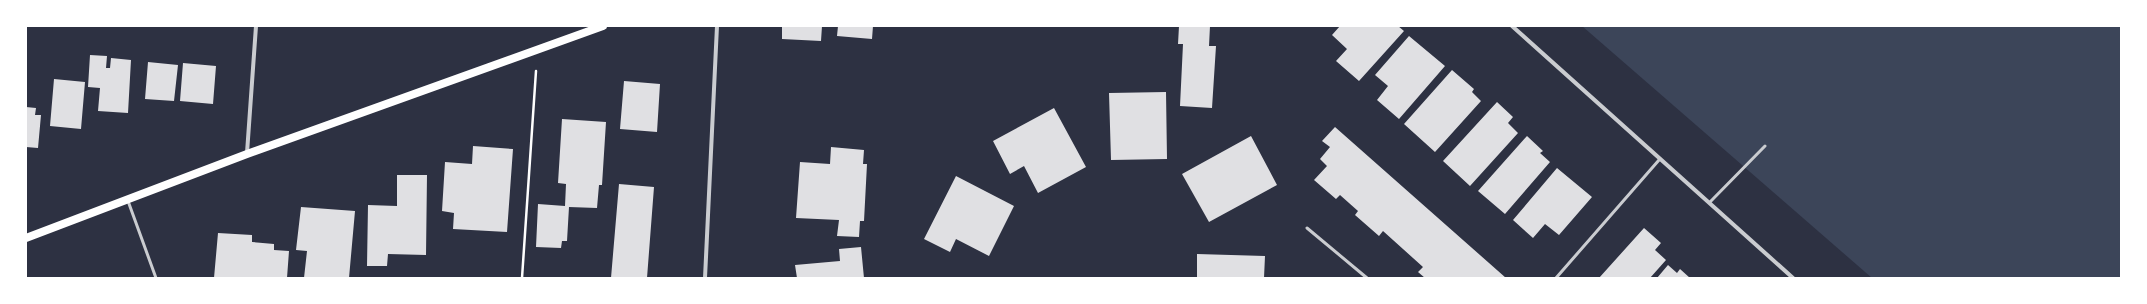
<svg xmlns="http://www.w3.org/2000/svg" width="2147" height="304" viewBox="0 0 2147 304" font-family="Figtree,sans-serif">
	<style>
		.green { fill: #3c4559 }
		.building { fill: #e0e0e3 }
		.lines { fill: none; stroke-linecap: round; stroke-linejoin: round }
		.path { stroke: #fff; stroke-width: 2.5 }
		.service { stroke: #caccd0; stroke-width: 3 }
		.minor { stroke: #caccd0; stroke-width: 4 }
		.secondary { stroke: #fff; stroke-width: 8 }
	</style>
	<rect width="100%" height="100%" fill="#2d3142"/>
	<!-- green -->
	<path class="green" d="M 1582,26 L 2121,26 L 2121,278 L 1872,278 Z"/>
	<!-- building -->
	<path class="building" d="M 782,26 L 822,26 L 821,41 L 782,39 Z
		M 838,26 L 873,26 L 872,39 L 837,36 Z
		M 1179,26 L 1210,26 L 1209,46 L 1216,46 L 1212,108 L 1180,106 L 1183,44 L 1178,44 Z
		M 1340,26 L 1398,26 L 1404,31 L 1359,81 L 1336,61 L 1347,49 L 1332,35 Z
		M 1409,36 L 1445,66 L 1399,119 L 1377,100 L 1388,86 L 1375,75 Z
		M 90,55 L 107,56 L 106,68 L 110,68 L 111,58 L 131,60 L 128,113 L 98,111 L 100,88 L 88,87 Z
		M 148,62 L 178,65 L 174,101 L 145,99 Z
		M 183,63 L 216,66 L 213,104 L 180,101 Z
		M 1452,70 L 1474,89 L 1472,92 L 1481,101 L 1435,152 L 1404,124 Z
		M 54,79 L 85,82 L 81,129 L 50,126 Z
		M 624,81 L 660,84 L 657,132 L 620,129 Z
		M 1166,92 L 1167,159 L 1111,160 L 1109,93 Z
		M 1497,102 L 1513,117 L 1508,123 L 1518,133 L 1470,186 L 1443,161 Z
		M 26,107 L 36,108 L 35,115 L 41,115 L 38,148 L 26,147 Z
		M 1054,108 L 1086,167 L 1038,193 L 1024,166 L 1010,174 L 993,141 Z
		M 562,119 L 606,122 L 602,185 L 599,185 L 597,208 L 569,207 L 567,241 L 562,241 L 561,248 L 536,247 L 538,204 L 565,206 L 566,184 L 558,183 Z
		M 1335,127 L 1506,278 L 1425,278 L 1418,272 L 1423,267 L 1383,231 L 1379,236 L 1355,215 L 1358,211 L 1340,195 L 1336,199 L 1314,180 L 1327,166 L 1320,159 L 1330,147 L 1322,141 Z
		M 1251,136 L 1277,185 L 1209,222 L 1182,174 Z
		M 1527,136 L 1543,151 L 1540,153 L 1550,162 L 1505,214 L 1478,191 Z
		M 473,146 L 513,149 L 507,232 L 453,229 L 454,213 L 442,211 L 445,162 L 472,164 Z
		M 831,147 L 864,150 L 863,164 L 867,164 L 864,221 L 860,221 L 859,237 L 837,236 L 839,220 L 796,218 L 800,162 L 830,164 Z
		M 1557,168 L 1592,197 L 1559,235 L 1545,224 L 1533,238 L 1513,220 Z
		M 397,175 L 427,175 L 426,255 L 388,254 L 387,266 L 367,266 L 368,205 L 397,206 Z
		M 956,176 L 1014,206 L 989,256 L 956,239 L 950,252 L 924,239 Z
		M 619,184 L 654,187 L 647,278 L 611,278 Z
		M 301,207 L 355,211 L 349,278 L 304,278 L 307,251 L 296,250 Z
		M 1644,228 L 1661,243 L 1655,250 L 1666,260 L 1650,278 L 1599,278 Z
		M 218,233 L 252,235 L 252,242 L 274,244 L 274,250 L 289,251 L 287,278 L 214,278 Z
		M 861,247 L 864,278 L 797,278 L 795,265 L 840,261 L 839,249 Z
		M 1197,254 L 1265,256 L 1264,278 L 1197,278 Z
		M 1668,265 L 1677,273 L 1680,269 L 1690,278 L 1657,278 Z"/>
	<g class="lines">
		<!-- path -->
		<path class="path" d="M 522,278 L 536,71"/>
		<!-- service -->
		<path class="service" d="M 128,201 L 156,278
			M 1710,202 L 1765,146
			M 1307,228 L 1367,278
			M 1556,278 L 1659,160"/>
		<!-- minor -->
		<path class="minor" d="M 1512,26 L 1793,278
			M 247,153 L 256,26
			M 705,278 L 717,26"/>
		<!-- secondary -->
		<path class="secondary" d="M 26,238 L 247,154 L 603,26"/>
	</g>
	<!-- border -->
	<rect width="2147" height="304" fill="none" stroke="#ffffff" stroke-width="54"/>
</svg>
